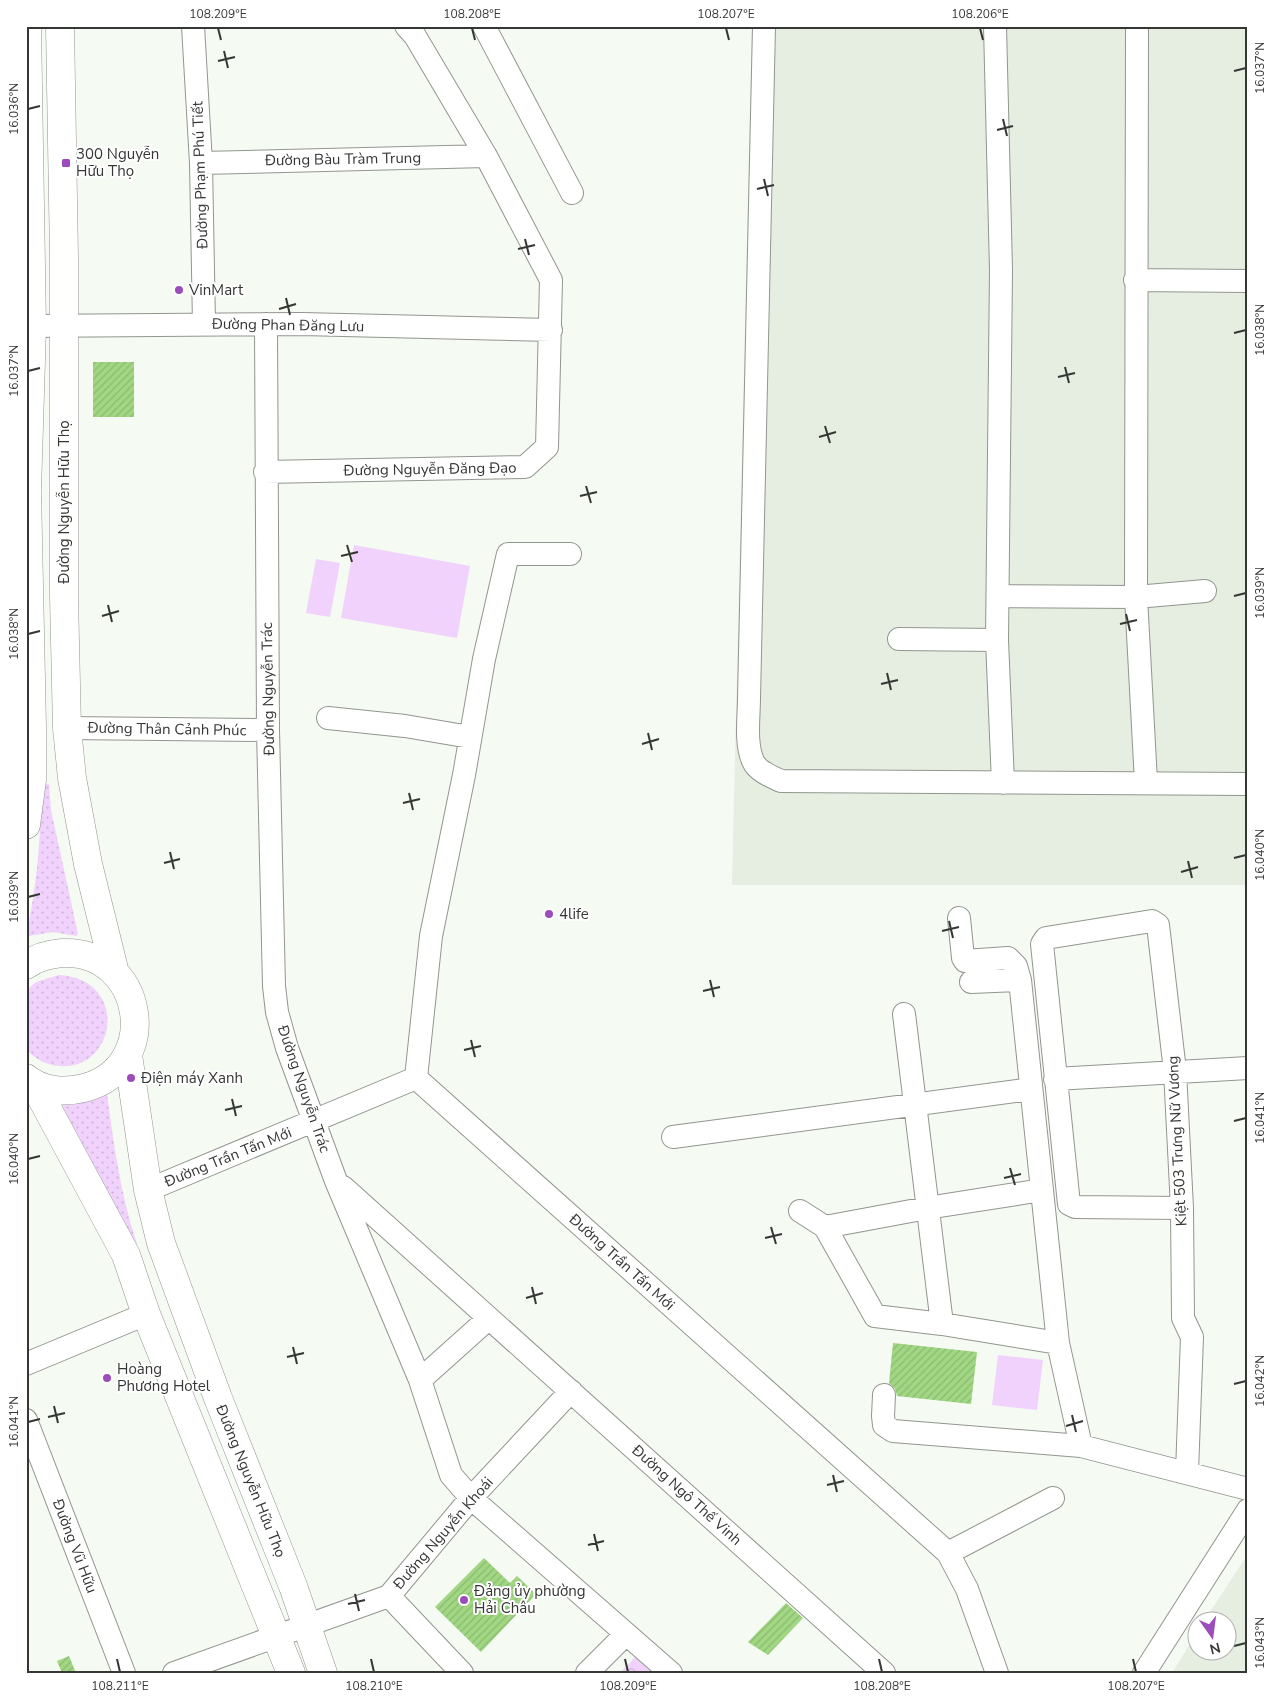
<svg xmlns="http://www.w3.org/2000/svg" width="1274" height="1699" viewBox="0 0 1274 1699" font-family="'Nunito Sans',sans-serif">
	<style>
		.built { fill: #e5eee0 }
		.grass { fill: url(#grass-dots) }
		.forest { fill: url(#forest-crowns) }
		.garden { fill: #f0d2fd }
		.building { fill: url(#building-hatch) }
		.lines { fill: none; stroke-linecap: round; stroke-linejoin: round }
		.minor-casing { stroke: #91968f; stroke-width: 24 }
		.major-casing { stroke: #91968f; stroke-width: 29 }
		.minor { stroke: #fff; stroke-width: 22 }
		.major { stroke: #fff; stroke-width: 28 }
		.ticks { fill: none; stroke: #353734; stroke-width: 2 }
		.poi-dot { fill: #9d4cbc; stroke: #fff; stroke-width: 2 }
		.labels { text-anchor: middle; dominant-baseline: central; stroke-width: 4; stroke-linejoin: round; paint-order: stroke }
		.poi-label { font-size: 15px; fill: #353734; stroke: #fff; text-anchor: start }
		.street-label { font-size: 15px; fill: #353734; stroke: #fff }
		.neatline { fill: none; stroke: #353734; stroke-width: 2 }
		.ticks-label { font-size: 12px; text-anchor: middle; fill: #353734 }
	</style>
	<defs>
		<pattern id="grass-dots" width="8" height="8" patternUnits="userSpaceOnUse" patternTransform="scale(1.25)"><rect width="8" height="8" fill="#f0d2fd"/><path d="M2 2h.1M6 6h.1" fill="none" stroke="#ceb5d9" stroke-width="1.8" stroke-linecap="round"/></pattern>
		<pattern id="forest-crowns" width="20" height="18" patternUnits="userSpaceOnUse" patternTransform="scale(1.25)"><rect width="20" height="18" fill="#f0d2fd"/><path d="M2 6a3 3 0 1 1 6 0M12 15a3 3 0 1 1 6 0" fill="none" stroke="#ceb5d9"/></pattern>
		<pattern id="building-hatch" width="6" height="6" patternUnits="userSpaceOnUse" patternTransform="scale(1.25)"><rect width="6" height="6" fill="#a1d782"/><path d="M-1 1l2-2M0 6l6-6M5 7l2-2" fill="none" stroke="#8bb971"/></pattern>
	</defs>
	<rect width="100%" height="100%" fill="#f5faf2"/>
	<!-- built -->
	<path class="built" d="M 752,26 L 1248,26 L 1248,885 L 732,885 Z
		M 1248,1554 L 1248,1673 L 1172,1673 L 1196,1634 L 1196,1652 L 1226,1652 L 1226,1622 L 1204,1621 Z"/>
	<!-- grass -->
	<path class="grass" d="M 39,784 L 49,784 L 51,810 L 78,934 L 76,936 L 53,932 L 29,936 L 27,934 C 36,884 43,836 39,784 Z
		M 59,975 C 130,979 117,1071 59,1066 C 46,1065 35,1059 26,1049 L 26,991 L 36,982 Z
		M 106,1086 C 113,1140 120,1193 137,1244 L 130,1247 L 52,1105 Z"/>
	<!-- forest -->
	<path class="forest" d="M 638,1654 L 659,1673 L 620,1673 Z"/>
	<!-- garden -->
	<path class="garden" d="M 354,545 L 470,566 L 457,638 L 341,618 Z
		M 316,559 L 340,563 L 330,617 L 306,613 Z
		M 998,1355 L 1043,1360 L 1037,1410 L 992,1405 Z"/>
	<!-- building -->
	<path class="building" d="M 93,362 L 134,362 L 134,417 L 93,417 Z
		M 893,1343 L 977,1352 L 971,1404 L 897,1396 L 895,1389 L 889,1383 Z
		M 484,1558 L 510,1583 L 517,1576 L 536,1594 L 481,1652 L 435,1607 Z
		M 786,1603 L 803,1618 L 768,1655 L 748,1642 Z
		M 69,1656 L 76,1673 L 62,1673 L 57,1661 Z"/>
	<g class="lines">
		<defs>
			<path id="minor" d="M 193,26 L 201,163 L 204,324
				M 484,26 L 572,193
				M 764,26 L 749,698 C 749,717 745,743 753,761 C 757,771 772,777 781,781 L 1248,784
				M 995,26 L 1001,270 L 997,640 L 1003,783
				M 201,163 L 486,156
				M 1135,280 L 1248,281
				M 266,324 L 268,730 L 274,986 L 277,1012 L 287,1048 L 336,1181 L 420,1380 L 451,1475 L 471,1498 L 671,1673
				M 26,326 L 302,324 L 551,330
				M 265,472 L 525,467 L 547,447 L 551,280 L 486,156 L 415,36 L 406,26
				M 998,596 L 1136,597 L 1137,26
				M 899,639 L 997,640
				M 328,718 L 405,726 L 470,737
				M 67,728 L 268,730
				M 1146,782 L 1136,597 L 1205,591
				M 959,918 L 963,958 L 965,961 L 1008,958 L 1016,966 L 1020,980 L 1058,1343 L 1081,1446
				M 971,982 L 1020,980
				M 904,1014 L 942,1324
				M 416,1078 L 948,1553 L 967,1589 L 997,1673
				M 416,1078 L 431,936 L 464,775 L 484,659 L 508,554 L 570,554
				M 1055,1079 L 1248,1068
				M 673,1137 L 1031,1089
				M 343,1187 L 884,1673
				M 148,1190 L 416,1078
				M 1182,1208 L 1075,1207 L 1069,1204 L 1042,944 L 1046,938 L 1152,921 L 1158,925 L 1175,1071 L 1182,1208 L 1183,1318 L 1192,1337 L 1187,1472
				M 800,1211 L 825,1227 L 927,1208 L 1042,1190
				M 825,1227 L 875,1316 L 942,1324 L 1058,1343
				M 26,1364 L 146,1314
				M 420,1380 L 488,1319
				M 884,1395 L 883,1416 L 884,1425 L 893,1431 L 1081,1446 L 1248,1489
				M 26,1420 L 124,1673
				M 948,1553 L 1053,1498
				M 389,1596 L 462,1673
				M 174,1673 L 389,1596 L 471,1498 L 571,1391
				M 587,1673 L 626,1634
				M 1144,1673 L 1248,1510"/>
			<path id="major" d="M 60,26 L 64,257 L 64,597 L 67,728 L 72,778 L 88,864 L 115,973
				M 26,825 L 32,780 L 32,727 L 27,491 L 32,326 L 27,26
				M 26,965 C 36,958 50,954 62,953 C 144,949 164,1067 84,1088 C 64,1093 42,1091 26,1078
				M 128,1055 L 148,1190 L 161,1243 L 218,1398 L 293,1586 L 323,1673
				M 34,1084 L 126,1255 L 146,1314 L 291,1673"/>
		</defs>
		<!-- minor casing -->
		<use href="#minor" class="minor-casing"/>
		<!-- major casing -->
		<use href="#major" class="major-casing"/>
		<!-- minor -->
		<use href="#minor" class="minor"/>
		<!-- major -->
		<use href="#major" class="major"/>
	</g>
	<!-- ticks -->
	<path class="ticks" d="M 218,28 L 221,40M 472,28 L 475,40M 726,28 L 729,40M 980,28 L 983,40M 224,51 L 228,68M 218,61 L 235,57M 1234,71 L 1246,68M 28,109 L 40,106M 1003,119 L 1007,136M 997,130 L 1013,126M 764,179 L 768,196M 757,189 L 774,185M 525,239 L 529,255M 518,249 L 535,245M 286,298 L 290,315M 279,309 L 296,304M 1234,333 L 1246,330M 1065,367 L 1069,383M 28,371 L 40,368M 1058,377 L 1075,373M 825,426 L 830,443M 819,437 L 836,432M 586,486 L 591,503M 580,496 L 597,492M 347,545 L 352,562M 341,556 L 358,552M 1234,596 L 1246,593M 108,605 L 112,622M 1126,614 L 1130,631M 102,616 L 119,611M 1120,624 L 1137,620M 28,634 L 40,631M 887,673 L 891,690M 881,684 L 898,680M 648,733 L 652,750M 642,744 L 659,739M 409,793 L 413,810M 403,803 L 420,799M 170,852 L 174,869M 1234,858 L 1246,855M 1188,861 L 1192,878M 164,863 L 180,859M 1181,872 L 1198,867M 28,897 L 40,894M 949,921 L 953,938M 942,931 L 959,927M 710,980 L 714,997M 703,991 L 720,987M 471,1040 L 475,1057M 464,1050 L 481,1046M 232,1099 L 236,1116M 225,1110 L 242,1106M 1234,1121 L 1246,1118M 28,1159 L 40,1156M 1010,1168 L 1015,1185M 1004,1178 L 1021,1174M 771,1227 L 776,1244M 765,1238 L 782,1234M 532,1287 L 536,1304M 526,1298 L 543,1293M 293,1347 L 297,1364M 287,1357 L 304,1353M 1234,1384 L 1246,1381M 54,1406 L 58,1423M 1072,1415 L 1076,1432M 48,1417 L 65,1413M 28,1422 L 40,1419M 1066,1426 L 1083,1421M 833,1475 L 837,1492M 827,1485 L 844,1481M 594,1534 L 598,1551M 588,1545 L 604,1541M 355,1594 L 359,1611M 348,1604 L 365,1600M 1234,1646 L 1246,1643M 117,1659 L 120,1672M 371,1659 L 374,1672M 625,1659 L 628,1672M 879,1659 L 882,1672M 1133,1659 L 1136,1672"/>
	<!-- markers -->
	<g class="poi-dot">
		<rect x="61" y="158" width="10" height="10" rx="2.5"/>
		<circle cx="179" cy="290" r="5"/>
		<circle cx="549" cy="914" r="5"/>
		<circle cx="131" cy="1078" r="5"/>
		<circle cx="107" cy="1378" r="5"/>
		<circle cx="464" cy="1600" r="5"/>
	</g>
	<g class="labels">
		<!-- poi labels -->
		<g class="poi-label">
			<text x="76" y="154">300 Nguyễn<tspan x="76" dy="17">Hữu Thọ</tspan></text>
			<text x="189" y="290">VinMart</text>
			<text x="559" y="914">4life</text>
			<text x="141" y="1078">Điện máy Xanh</text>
			<text x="117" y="1369">Hoàng<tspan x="117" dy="17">Phương Hotel</tspan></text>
			<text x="474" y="1591">Đảng ủy phường<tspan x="474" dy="17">Hải Châu</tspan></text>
		</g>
		<!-- street labels -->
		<g class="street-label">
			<text transform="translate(343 159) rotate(-1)">Đường Bàu Tràm Trung</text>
			<text transform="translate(200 175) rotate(-92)">Đường Phạm Phú Tiết</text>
			<text transform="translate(288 325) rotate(1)">Đường Phan Đăng Lưu</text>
			<text transform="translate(430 469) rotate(-1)">Đường Nguyễn Đăng Đạo</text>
			<text transform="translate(64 502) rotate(-90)">Đường Nguyễn Hữu Thọ</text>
			<text transform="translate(268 689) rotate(-91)">Đường Nguyễn Trác</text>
			<text transform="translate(167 729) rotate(1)">Đường Thân Cảnh Phúc</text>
			<text transform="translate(304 1089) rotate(71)">Đường Nguyễn Trác</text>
			<text transform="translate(1177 1141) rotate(-93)">Kiệt 503 Trưng Nữ Vương</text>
			<text transform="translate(228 1157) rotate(-22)">Đường Trần Tấn Mới</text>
			<text transform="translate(622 1262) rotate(42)">Đường Trần Tấn Mới</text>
			<text transform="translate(251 1481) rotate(68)">Đường Nguyễn Hữu Thọ</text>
			<text transform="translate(687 1495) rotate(42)">Đường Ngô Thế Vinh</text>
			<text transform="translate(443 1533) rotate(-49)">Đường Nguyễn Khoái</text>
			<text transform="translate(75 1546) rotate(69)">Đường Vũ Hữu</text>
		</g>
	</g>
	<!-- border -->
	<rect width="1274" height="1699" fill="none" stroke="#ffffff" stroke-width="55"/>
	<!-- north arrow -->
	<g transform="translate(1212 1636) rotate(166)"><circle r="24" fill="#ffffff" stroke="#aeafae"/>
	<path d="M0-4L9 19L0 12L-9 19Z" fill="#9d4cbc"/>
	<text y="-8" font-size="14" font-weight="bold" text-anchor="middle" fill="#353734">N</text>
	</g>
	<rect x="28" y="28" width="1218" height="1644" class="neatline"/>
	<g class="ticks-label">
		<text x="218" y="18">108.209°E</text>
		<text x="472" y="18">108.208°E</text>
		<text x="726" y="18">108.207°E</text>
		<text x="980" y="18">108.206°E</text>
		<text transform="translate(1260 68) rotate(-90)" y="4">16.037°N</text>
		<text transform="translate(14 109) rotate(-90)" y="4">16.036°N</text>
		<text transform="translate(1260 330) rotate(-90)" y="4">16.038°N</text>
		<text transform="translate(14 371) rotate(-90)" y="4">16.037°N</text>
		<text transform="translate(1260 593) rotate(-90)" y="4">16.039°N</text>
		<text transform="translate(14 634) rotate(-90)" y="4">16.038°N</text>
		<text transform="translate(1260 855) rotate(-90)" y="4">16.040°N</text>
		<text transform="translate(14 897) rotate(-90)" y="4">16.039°N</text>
		<text transform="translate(1260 1118) rotate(-90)" y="4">16.041°N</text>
		<text transform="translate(14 1159) rotate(-90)" y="4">16.040°N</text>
		<text transform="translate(1260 1381) rotate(-90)" y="4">16.042°N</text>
		<text transform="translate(14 1422) rotate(-90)" y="4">16.041°N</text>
		<text transform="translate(1260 1643) rotate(-90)" y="4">16.043°N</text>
		<text x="120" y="1690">108.211°E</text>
		<text x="374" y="1690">108.210°E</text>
		<text x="628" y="1690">108.209°E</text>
		<text x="882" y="1690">108.208°E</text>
		<text x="1136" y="1690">108.207°E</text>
	</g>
</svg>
